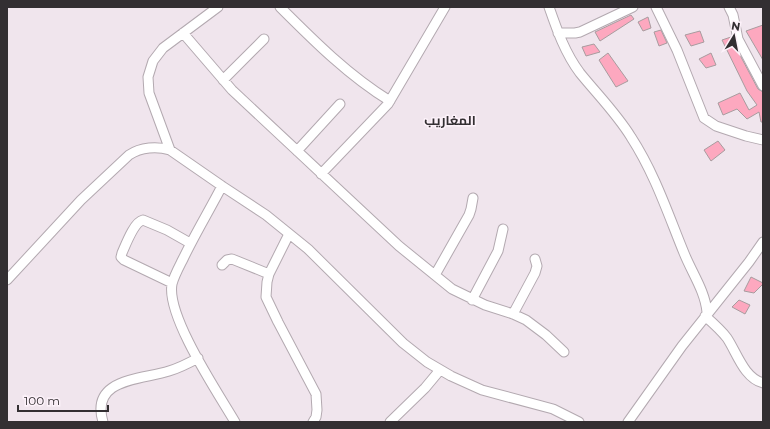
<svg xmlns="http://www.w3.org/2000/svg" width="770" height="429" viewBox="0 0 770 429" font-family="Montserrat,Cairo,sans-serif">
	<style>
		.building { fill: #fda8bf; stroke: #a89c9f }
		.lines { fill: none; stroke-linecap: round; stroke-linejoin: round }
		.minor-casing { stroke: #b3a9b0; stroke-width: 11 }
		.minor { stroke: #fff; stroke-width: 9 }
		.labels { text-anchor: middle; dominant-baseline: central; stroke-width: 3; stroke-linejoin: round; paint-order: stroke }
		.neighbourhood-label { font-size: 13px; font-weight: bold; fill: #332f32; stroke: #fdf2fa }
	</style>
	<rect width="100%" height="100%" fill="#f0e5ed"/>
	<!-- building -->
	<path class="building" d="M 631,15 L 634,19 L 600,41 L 595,32 Z
		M 648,17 L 651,28 L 643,31 L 638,22 Z
		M 763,25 L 763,60 L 746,31 Z
		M 661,30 L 667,43 L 659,46 L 654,32 Z
		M 700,31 L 704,42 L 691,46 L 685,35 Z
		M 731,37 L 733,42 L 758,89 L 763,92 L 763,122 L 761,122 L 759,112 L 747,119 L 737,109 L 723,115 L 718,103 L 740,93 L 749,110 L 757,105 L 747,91 L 722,40 Z
		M 594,44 L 600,52 L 586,56 L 582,47 Z
		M 608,53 L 628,81 L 616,87 L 599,60 Z
		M 711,53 L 716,65 L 706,68 L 699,59 Z
		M 718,141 L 725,150 L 711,161 L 704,150 Z
		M 751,277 L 763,283 L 763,284 L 754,293 L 744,291 Z
		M 739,300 L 750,305 L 745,314 L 732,307 Z"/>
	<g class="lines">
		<defs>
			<path id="minor" d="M 280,7 C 314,41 349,76 390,101
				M 549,7 C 557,30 565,53 580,73 C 597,94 617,114 631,137 C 655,174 668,214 684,253 C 692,273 705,291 707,312
				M 656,7 L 677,50 L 704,118 L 716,126 L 746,136 L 763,140
				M 729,7 L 733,15 L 738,39 L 763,86
				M 183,33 L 232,90 L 399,246 L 452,289 L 485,305 L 513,314 L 526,320 L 546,335 L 564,352
				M 558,33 L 575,33 L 580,32 L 633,7
				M 223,80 L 264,39
				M 170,150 L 149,93 L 148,77 L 153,61 L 163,48 L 218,7
				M 297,151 L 340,104
				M 321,174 L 388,104 L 445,7
				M 222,186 C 209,211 195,234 183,259 C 179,267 174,276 172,284 C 166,316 218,393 235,422
				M 289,234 L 269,274 L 267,282 L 266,297 L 278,322 L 316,394 L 317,410 L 316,417 L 313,422
				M 222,265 L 227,260 L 232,259 L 269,274
				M 435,275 L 469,215 L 471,209 L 473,198
				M 7,280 L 81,200 L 129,155 C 141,147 157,146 170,150 L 222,186 L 266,215 L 308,249 L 403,343 L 427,362 L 451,376 L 482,390 L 553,409 L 579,422
				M 172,283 L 124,260 L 121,257 L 122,253 C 126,244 134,222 143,220 L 167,230 L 190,243
				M 472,300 L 498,251 L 503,229
				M 513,314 L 535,273 L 537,266 L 535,259
				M 705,316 C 713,323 721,330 727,338 C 737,353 744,378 763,383
				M 103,422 C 90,378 141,380 169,371 C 179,368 189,363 198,358
				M 390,422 L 425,388 L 440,370
				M 628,422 L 682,346 L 749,262 L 763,242"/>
		</defs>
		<!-- minor casing -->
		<use href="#minor" class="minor-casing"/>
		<!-- minor -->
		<use href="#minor" class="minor"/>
	</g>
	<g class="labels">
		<!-- neighbourhood labels -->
		<g class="neighbourhood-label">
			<text x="450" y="120">المغاريب</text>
		</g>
	</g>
	<!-- border -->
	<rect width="770" height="429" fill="none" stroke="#332f32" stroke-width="16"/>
	<!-- north arrow -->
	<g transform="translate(734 36) rotate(10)" stroke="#fdf2fa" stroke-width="3" paint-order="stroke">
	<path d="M0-3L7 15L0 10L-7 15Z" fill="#332f32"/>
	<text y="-6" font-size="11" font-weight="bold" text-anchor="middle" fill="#332f32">N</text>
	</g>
	<!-- scale -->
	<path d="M18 405v6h90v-6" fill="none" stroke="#332f32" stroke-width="2"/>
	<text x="24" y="405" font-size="12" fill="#332f32" stroke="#fdf2fa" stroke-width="3" paint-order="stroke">100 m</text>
</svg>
